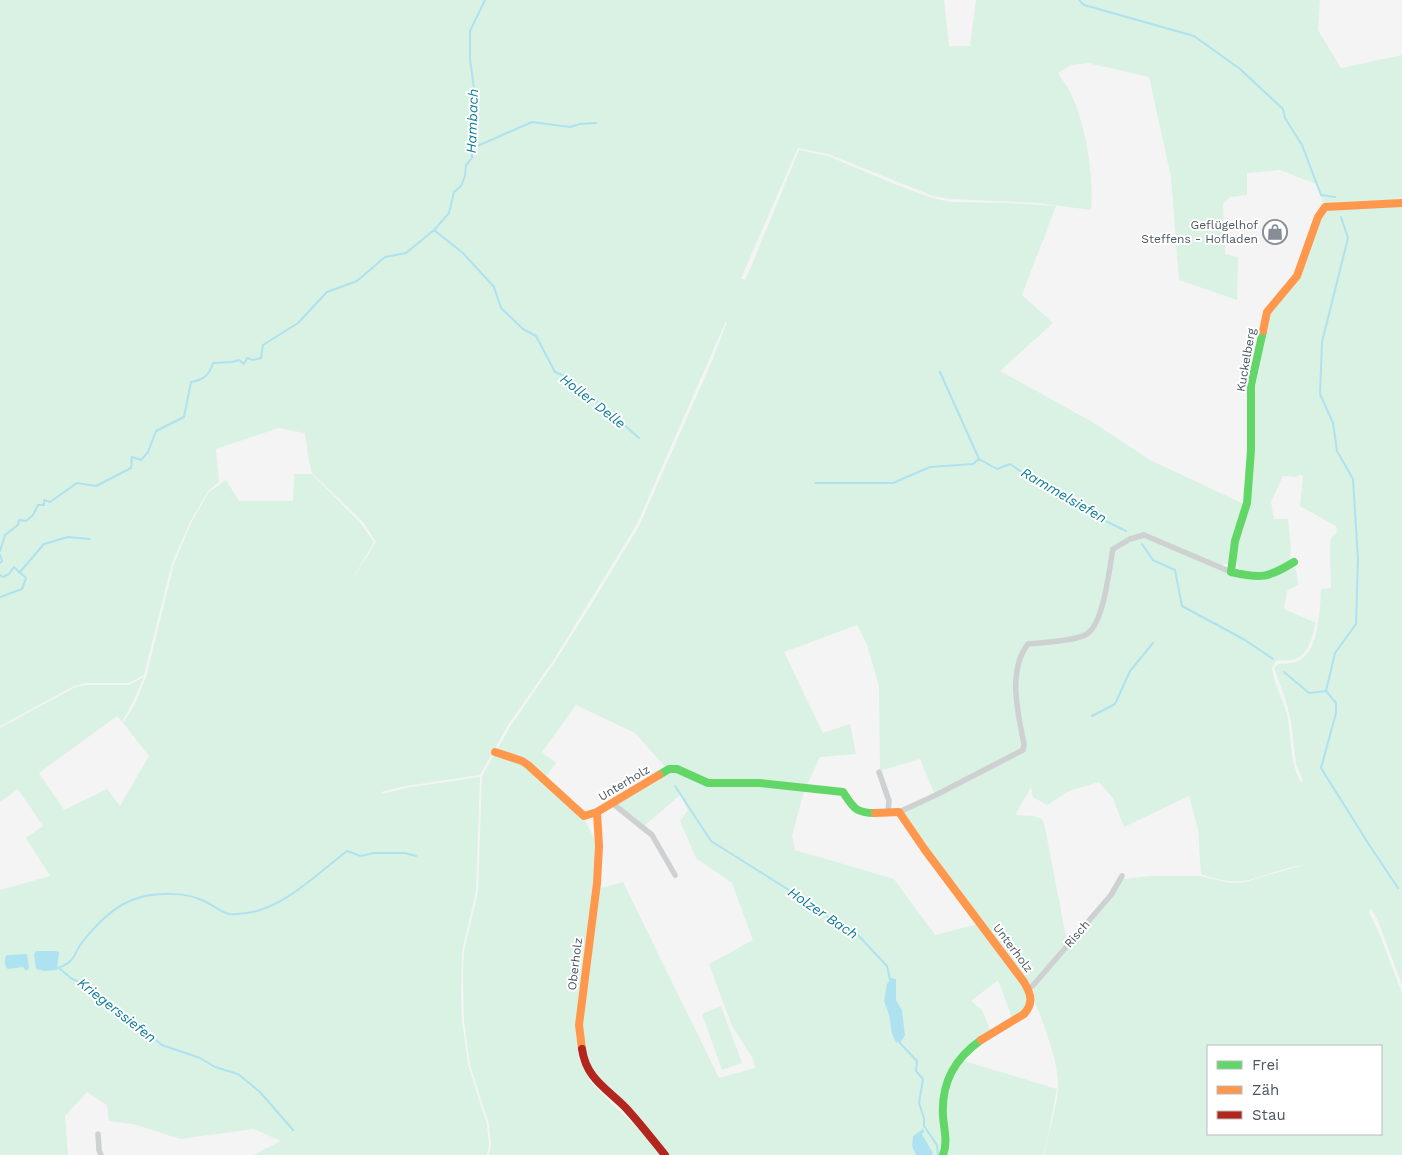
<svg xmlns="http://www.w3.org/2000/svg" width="1402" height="1155" viewBox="0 0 1402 1155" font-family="'Work Sans',sans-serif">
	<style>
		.green { fill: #d9f2e3; fill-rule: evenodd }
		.water { fill: #aee2f0 }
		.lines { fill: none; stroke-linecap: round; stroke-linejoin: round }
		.stream { stroke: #aee2f0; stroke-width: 2 }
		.street { stroke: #ced0d2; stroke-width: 5.5 }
		.fast { stroke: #63d668; stroke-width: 8 }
		.slow { stroke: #ff974d; stroke-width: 8 }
		.jam { stroke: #b3261e; stroke-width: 8 }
		.labels { text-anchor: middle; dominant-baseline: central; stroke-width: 4; stroke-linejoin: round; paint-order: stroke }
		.poi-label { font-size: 12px; fill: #4a5661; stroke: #fff; text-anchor: end }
		.street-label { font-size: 12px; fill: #4a5661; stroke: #fff }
		.water-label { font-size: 14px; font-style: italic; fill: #0c7c9b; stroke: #fff }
	</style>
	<rect width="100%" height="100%" fill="#f4f4f4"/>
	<!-- green -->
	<path class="green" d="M 0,0 L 944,0 L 949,46 L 970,46 L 976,0 L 1320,0 L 1318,30 L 1341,68 L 1402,55 L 1402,200 L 1324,205 L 1316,184 L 1280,170 L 1247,173 L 1247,195 L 1230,197 L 1223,204 L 1225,254 L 1238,257 L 1237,300 L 1179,280 L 1171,177 L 1149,77 L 1088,63 L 1071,65 L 1058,73 C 1062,80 1069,88 1072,96 C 1086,127 1094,176 1091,210 L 1038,203 L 950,199 L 933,196 L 828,154 L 798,148 L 741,278 L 745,280 L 751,267 L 799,150 L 828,156 L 892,183 L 932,198 L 950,202 L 1007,203 L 1056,206 L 1022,295 L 1053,323 L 1000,371 L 1094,423 L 1150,460 L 1246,505 L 1234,541 L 1228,564 L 1220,565 L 1188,552 L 1187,555 C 1214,564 1239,586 1270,578 C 1277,576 1284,570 1291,567 L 1295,568 L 1297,573 L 1298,585 L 1287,591 L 1284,609 L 1316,623 C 1312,636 1309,657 1292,660 C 1287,661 1281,660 1276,661 L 1272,669 C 1274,684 1283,699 1287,714 C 1292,737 1289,762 1301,782 L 1303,781 L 1296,764 L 1291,721 L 1285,698 L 1274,668 L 1278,664 C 1285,663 1292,664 1298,661 C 1319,652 1320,608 1321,589 L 1331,588 L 1330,547 L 1331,538 L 1337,532 L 1336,526 L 1300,506 L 1303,476 L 1300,474 L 1296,477 L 1283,476 L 1271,502 L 1274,519 L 1288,519 L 1291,548 L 1290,558 L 1285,566 L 1267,575 L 1249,575 L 1239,569 L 1235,559 L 1236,548 L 1248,503 L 1252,450 L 1251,385 L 1268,311 L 1298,276 L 1319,217 L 1327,207 L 1402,202 L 1402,985 L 1378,921 L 1371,908 L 1369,912 L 1378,930 L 1402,993 L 1402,1155 L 1045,1155 C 1047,1133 1056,1112 1058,1091 C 1060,1064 1043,1022 1033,998 L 1034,987 L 1068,946 L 1102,908 L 1124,879 L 1150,876 L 1200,876 L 1229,883 L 1245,882 L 1304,865 C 1279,867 1253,884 1228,881 C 1219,880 1210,877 1201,874 L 1198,829 L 1189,796 L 1124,827 L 1113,798 L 1099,782 L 1069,791 L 1047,805 L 1033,797 L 1031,787 L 1015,815 L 1033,816 L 1042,819 L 1045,828 L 1067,942 L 1035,981 L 1030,983 L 1025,981 L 926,849 L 900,812 L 936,796 L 1023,751 L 1025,744 L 1016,704 L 1017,686 L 1022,654 L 1029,645 C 1044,643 1073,642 1086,636 C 1104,627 1108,577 1112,558 L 1111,557 L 1104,599 L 1092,629 L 1085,634 L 1073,637 L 1028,643 L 1020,652 L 1015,685 L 1015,704 L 1023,743 L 1022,749 L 935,795 L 920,759 L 880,771 L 879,686 L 867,645 L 857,625 L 784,652 L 823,733 L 850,724 L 856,754 L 820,757 L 806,787 L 761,782 L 707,782 L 677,768 L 667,769 L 635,733 L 576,705 L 542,752 L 556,763 L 544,779 L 523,760 L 497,750 L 510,727 L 556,660 L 591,605 L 639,526 L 712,361 L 727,322 L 726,321 L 637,524 L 555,658 L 508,725 L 480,775 L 406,786 L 381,792 L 382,794 L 406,788 L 480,777 L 476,891 L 462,951 L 461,991 L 462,1021 L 468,1065 L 487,1125 L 489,1144 L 487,1155 L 253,1155 L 281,1141 L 254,1129 L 180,1139 L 133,1124 L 109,1121 L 107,1105 L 87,1092 L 65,1116 L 68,1155 L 0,1155 L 0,890 L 50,876 L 26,838 L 43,826 L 18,789 L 0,802 L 0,728 L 74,688 L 84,685 L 129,685 L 144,677 L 133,702 L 122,722 L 117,716 L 39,773 L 64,810 L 107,789 L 120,806 L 149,756 L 123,723 L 135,704 L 146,677 L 174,564 L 192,521 L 209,492 L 226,480 L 239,501 L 293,501 L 294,474 L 312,474 L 361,524 L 374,542 L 349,585 L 376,542 L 363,522 L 312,473 L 309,462 L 305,433 L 278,428 L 216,449 L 219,482 L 208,491 L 191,520 L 172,563 L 144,675 L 129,683 L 85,683 L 74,686 L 0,726 ZM 1208,1046 L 1381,1046 L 1381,1134 L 1208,1134 Z
		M 495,753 L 522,762 L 583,817 L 598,846 L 578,1026 L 578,1057 L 592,1084 L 665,1155 L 489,1155 L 491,1144 L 489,1124 L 470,1065 L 464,1021 L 463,974 L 464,951 L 478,892 L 482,776 Z
		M 669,770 L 676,770 L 708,784 L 805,788 L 792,835 L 795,850 L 894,879 L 935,935 L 978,924 L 1026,989 C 1029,1007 1026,1008 1013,1020 L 998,980 L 971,1001 L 982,1010 L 991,1032 L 965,1051 L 945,1092 L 942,1155 L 932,1155 L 933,1153 L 922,1134 L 928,1128 L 927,1127 L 913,1136 L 912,1146 L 916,1155 L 670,1155 L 596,1081 L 582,1057 L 580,1025 L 598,889 L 623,882 L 719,1078 L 755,1068 L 753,1059 L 732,1026 L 709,964 L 753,940 L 732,883 L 696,858 L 680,821 L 688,810 L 680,795 L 643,827 L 614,803 ZM 896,979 L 896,1000 L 902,1010 L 905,1035 L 901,1042 L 892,1034 L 889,1015 L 884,1001 Z
		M 721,1006 L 742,1063 L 722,1070 L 702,1014 Z
		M 961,1060 L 1057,1089 L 1044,1155 L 945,1155 C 944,1123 942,1088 961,1060 Z"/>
	<!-- water -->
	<path class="water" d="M 36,951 L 55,951 L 59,952 L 57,970 L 44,971 L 36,969 L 34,954 Z
		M 27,954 L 29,968 L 26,971 L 23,967 L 8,969 C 4,966 4,958 7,955 Z
		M 891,978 L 896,979 L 896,1000 L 902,1010 L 905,1035 L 901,1042 L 896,1042 L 892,1034 L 889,1015 L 884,1001 L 887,984 Z
		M 923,1129 L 925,1131 L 922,1134 L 933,1153 L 932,1155 L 916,1155 L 912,1146 L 913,1136 Z"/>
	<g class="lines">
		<!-- stream -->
		<path class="stream" d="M 1079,0 L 1084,5 L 1194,36 L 1240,69 L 1283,109 L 1285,118 L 1302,145 L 1321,195 L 1335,197
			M 473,148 L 532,122 L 570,127 L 580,124 L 596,123
			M 1341,217 L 1348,238 L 1322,342 L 1320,394 L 1333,423 L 1337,451 L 1353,479 L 1358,559 L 1356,624 L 1335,653 L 1326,691 L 1336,703 L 1336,713 L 1321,768 L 1368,843 L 1398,888
			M 434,230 L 463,253 L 494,287 L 501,308 L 523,329 L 536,336 L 555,372 L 567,377 L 575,387 L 586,392 L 639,438
			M 940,372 L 979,459 L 997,469 L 1010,464 C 1047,490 1086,512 1126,531
			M 815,483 L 893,483 L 930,467 L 973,464 L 979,459
			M 1142,544 L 1153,560 L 1175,570 L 1182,606 L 1245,640 L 1273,659
			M 0,551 L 5,535 L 18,525 L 19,520 L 26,521 L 33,515 L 38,505 L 44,505 L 44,500 L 50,502 L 77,483 L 96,486 L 131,468 L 132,457 L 141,460 L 148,452 L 156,431 L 184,417 L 191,382 C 203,380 209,376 213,363 L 232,362 L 239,360 L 244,364 L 247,358 L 253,360 L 261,358 L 263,345 L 298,323 L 327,292 L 357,281 L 385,257 L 406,253 L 434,230 L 449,213 L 454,192 L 461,186 L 465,176 L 466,165 L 472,158 L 471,130 L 475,96 L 470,59 L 470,31 L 485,0
			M 0,555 L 2,561 L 0,563
			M 19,573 L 44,544 L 68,537 L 90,539
			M 0,575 L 3,577 L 9,574 L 14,567 L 26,578 L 22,589 L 0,597
			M 1284,672 L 1309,693 L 1326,691
			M 1092,716 L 1115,704 L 1130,671 L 1153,643
			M 675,786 L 711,841 L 816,907 L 841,928 L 857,934 L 887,966 L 890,980
			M 58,968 C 77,961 72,955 83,941 C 96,925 113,907 132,900 C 153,892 186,891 206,902 C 213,905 222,913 230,914 C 276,917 313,877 347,851 L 361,856 L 374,853 L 405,853 L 416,856
			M 59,968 L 72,979 L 87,985 L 101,998 L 123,1013 L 162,1045 L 200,1058 L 215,1067 L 238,1074 L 260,1092 L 293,1130
			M 899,1042 L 917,1061 L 916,1071 L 923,1079 L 919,1103 L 924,1118 L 924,1126 L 937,1145 L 938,1155"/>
		<!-- street -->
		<path class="street" d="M 879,772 L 889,801 L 888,812
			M 612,803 L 652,835 L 675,875
			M 899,812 L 936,795 L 1023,750 L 1024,744 C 1018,714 1007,671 1028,644 C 1044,642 1070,642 1085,635 C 1104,626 1109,569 1113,549 L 1130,539 L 1144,535 L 1231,572
			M 1029,989 L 1036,982 L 1111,895 L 1122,876
			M 98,1134 L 99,1150 L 101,1155"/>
		<!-- fast -->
		<path class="fast" d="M 1263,331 L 1251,385 L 1251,450 L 1247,503 L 1235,541 L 1231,572 C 1261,579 1268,578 1294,562
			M 659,775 L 669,769 L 677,769 L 708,783 L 760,783 L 843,792 C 853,807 855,813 875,813
			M 943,1155 C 948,1142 944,1130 943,1116 C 941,1083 954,1059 981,1040"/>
		<!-- slow -->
		<path class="slow" d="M 1263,331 L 1267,312 L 1297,276 L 1318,217 L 1325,207 L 1402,203
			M 495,752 L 522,761 L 528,765 L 584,816 L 597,812 L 659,775
			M 875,813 L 899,812 L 925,850 L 1024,982 C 1031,994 1034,1003 1024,1014 L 981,1040
			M 582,1049 L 579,1025 L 597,883 L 599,846 L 597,812"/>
		<!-- jam -->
		<path class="jam" d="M 582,1049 C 586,1078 606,1088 625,1107 C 639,1122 652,1139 665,1155"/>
	</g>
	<!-- icons -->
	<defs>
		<symbol id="shop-ring" viewBox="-11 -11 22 22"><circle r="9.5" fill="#fff" stroke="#868d94" stroke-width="1.5"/><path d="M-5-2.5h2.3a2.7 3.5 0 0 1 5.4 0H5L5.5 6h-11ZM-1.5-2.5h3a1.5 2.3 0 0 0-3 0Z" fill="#868d94"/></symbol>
	</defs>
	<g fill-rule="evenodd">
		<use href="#shop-ring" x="1261" y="218" width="28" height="28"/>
	</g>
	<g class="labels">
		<!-- poi labels -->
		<g class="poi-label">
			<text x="1258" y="225">Geflügelhof<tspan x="1258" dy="14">Steffens - Hofladen</tspan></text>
		</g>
		<!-- street labels -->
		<g class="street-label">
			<text transform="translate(1246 360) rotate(-80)">Kuckelberg</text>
			<text transform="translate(624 783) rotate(-31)">Unterholz</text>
			<text transform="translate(1077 934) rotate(-49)">Risch</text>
			<text transform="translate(1013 948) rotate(53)">Unterholz</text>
			<text transform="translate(575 964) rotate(-83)">Oberholz</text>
		</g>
		<!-- water labels -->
		<g class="water-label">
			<text transform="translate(472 121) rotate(-88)">Hambach</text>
			<text transform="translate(593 401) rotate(38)">Holler Delle</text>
			<text transform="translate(1064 495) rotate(30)">Rammelsiefen</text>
			<text transform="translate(823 913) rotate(34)">Holzer Bach</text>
			<text transform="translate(117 1010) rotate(38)">Kriegerssiefen</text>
		</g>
	</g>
	<!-- legend -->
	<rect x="1207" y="1045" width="175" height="90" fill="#ffffff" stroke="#b7bbc0"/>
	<rect x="1217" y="1061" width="25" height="8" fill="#63d668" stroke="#b7bbc0"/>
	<text x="1252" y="1070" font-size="15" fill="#4a5661">Frei</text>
	<rect x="1217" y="1086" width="25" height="8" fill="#ff974d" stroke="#b7bbc0"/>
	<text x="1252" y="1095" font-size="15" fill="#4a5661">Zäh</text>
	<rect x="1217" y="1111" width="25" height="8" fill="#b3261e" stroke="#b7bbc0"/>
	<text x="1252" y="1120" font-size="15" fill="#4a5661">Stau</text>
</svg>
